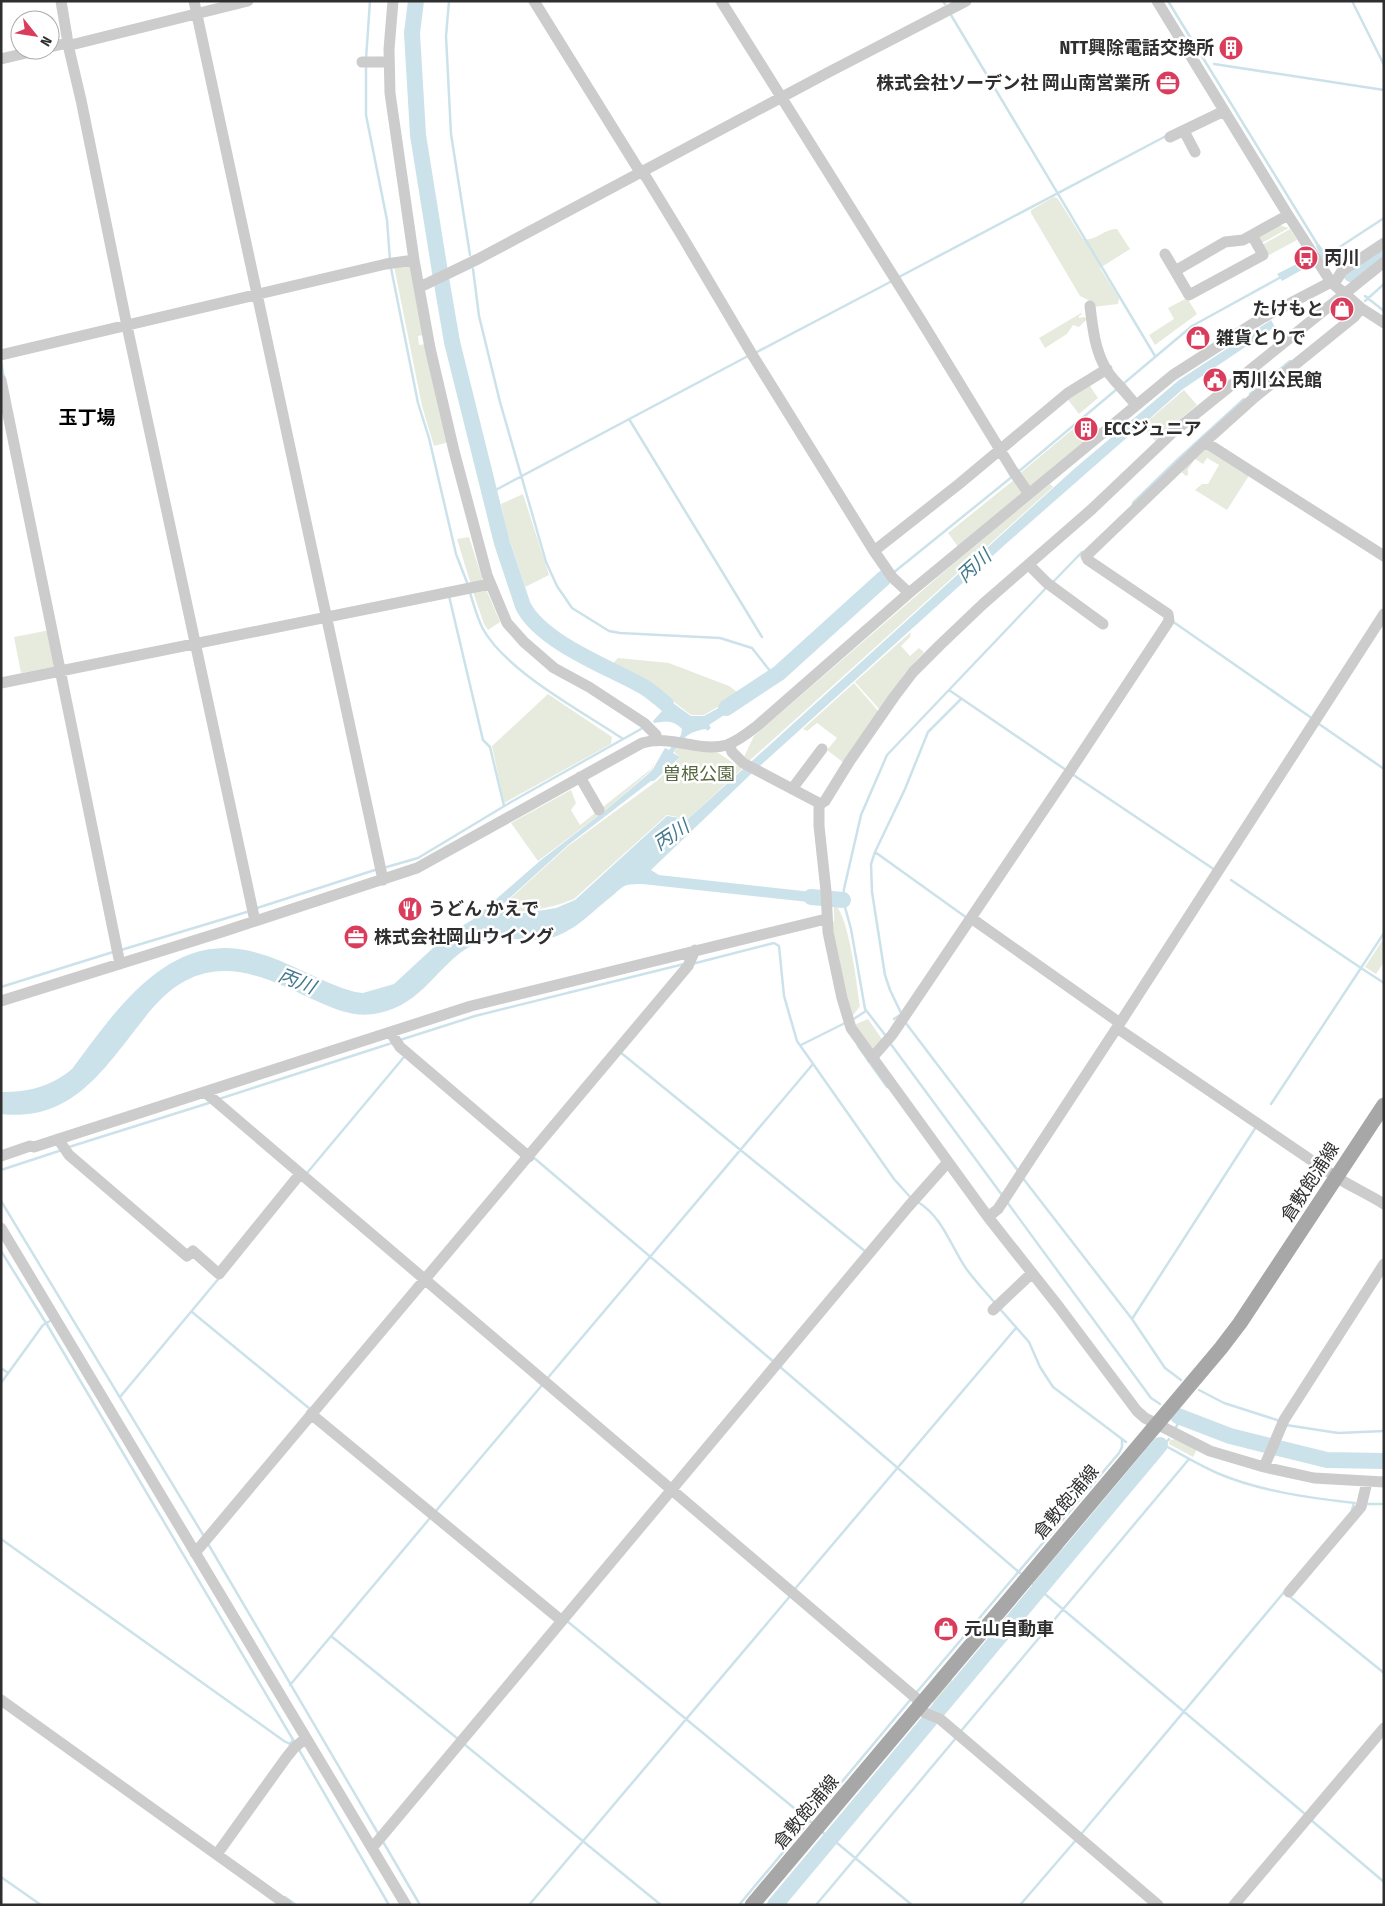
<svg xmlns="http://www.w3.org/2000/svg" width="1385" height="1906" viewBox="0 0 1385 1906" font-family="'Fira Sans Condensed','Noto Sans JP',sans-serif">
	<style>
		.green { fill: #e7ebde }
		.water { fill: #cce2ea }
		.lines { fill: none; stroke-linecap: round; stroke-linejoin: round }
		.stream { stroke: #cce2ea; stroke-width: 2.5 }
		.river { stroke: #cce2ea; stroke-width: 16 }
		.minor { stroke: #ccc; stroke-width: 11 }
		.major { stroke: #a7a7a7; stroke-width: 15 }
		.labels { text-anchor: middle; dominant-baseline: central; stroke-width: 5; stroke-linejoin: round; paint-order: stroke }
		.poi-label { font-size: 18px; font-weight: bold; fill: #2f2f2f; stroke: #fff; text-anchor: start }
		.park-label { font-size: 18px; fill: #57683f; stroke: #fff }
		.street-label { font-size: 18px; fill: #2f2f2f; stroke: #fff }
		.neighbourhood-label { font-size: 19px; font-weight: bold; fill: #000; stroke: #fff }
		.water-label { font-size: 19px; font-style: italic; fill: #42798d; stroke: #fff }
	</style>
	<rect width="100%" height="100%" fill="#fff"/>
	<!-- green -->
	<path class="green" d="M 1054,197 L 1057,198 L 1060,202 L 1083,239 C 1095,242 1105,228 1117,229 L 1130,249 L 1100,268 L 1119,298 L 1118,304 L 1093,307 L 1088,300 L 1080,296 L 1031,213 L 1031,210 Z
		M 1279,225 L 1289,228 L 1262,243 L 1259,238 L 1260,235 Z
		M 1290,229 L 1297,240 L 1269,255 L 1262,245 Z
		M 394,266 L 410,266 L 424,335 L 418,336 L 419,345 L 426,344 L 449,442 L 434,446 L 422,406 Z
		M 1187,298 L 1197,314 L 1155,345 L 1149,335 L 1174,319 L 1168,308 Z
		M 1081,313 L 1082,314 L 1079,316 L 1079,318 L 1084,317 L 1087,319 L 1079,327 L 1073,325 L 1067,334 L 1045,348 L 1039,338 Z
		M 1088,383 L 1098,398 L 1079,414 L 1066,397 Z
		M 1184,390 L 1197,405 L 1174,424 L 1157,443 L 1142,426 Z
		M 1073,429 L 1084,443 L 1030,488 L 1018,475 Z
		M 1204,445 L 1250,474 L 1227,510 L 1195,490 L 1202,484 L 1208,484 L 1219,465 L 1207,458 L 1203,464 L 1195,459 L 1188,469 L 1188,475 L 1186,476 L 1179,470 Z
		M 1015,479 L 1022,488 L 1022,494 L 959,548 L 948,533 Z
		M 1050,484 L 1053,487 L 748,762 L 743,759 L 754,736 L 960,558 Z
		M 523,494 L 549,575 L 525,587 L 508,535 L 501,504 Z
		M 469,537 L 483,581 L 471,585 L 457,539 Z
		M 486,589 L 500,622 L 488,630 L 484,624 L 473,592 Z
		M 50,630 L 58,666 L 21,673 L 14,637 Z
		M 911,632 L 910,637 L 901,646 L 910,656 L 919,648 L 924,652 L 905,673 L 880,710 L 855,682 Z
		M 618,658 L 669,663 L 729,686 L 740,694 L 704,715 L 691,715 L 658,690 L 611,665 Z
		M 854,683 L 879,712 L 844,763 L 827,750 L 837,738 L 817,723 L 807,731 L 803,729 Z
		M 548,694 L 612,737 L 611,744 L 504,803 L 492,746 Z
		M 677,747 L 714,750 L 742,769 L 688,819 L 667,815 L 574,899 C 552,908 530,912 505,912 L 503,905 L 568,846 L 658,780 L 680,757 L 674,752 Z
		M 655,761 L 652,769 L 647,774 L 607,809 L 538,861 L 511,823 L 571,790 L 576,803 L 571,810 L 580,825 L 651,769 Z
		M 834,904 C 849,914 857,986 860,1006 L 852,1017 L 835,947 L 832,924 L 834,921 Z
		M 1384,938 L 1384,962 L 1376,974 L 1365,967 Z
		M 868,1019 L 884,1042 L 873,1053 L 854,1025 Z
		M 1175,1439 L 1197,1449 L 1193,1457 L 1169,1444 L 1170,1440 Z
		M 1063,1548 L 1065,1553 L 1038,1586 L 1033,1581 L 1060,1549 Z
		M 950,1679 L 956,1684 L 933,1708 L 933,1701 Z"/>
	<!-- water -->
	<path class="water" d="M 1319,244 L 1322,248 L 1332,255 L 1327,260 L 1323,258 L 1282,281 L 1277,274 L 1306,259 L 1309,263 L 1320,255 L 1316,246 Z
		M 1271,320 L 1275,327 L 1183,389 L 1140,427 L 1140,429 L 1134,436 L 1131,434 L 1008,542 L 751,774 L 651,870 L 659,875 L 812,892 L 819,894 L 818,901 L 809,902 L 642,884 C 638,884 631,884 627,885 C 622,886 616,893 612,896 C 594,910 576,930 554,937 C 529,944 493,933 472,945 C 436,966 423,1004 379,1013 C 357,1018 340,1011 321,1003 C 277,984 233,956 185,981 C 166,991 152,1008 139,1025 C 102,1072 70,1122 1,1114 L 1,1092 C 29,1092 50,1087 72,1069 C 114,1013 167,931 250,951 C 286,959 319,982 355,992 L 363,993 L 394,984 L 447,935 L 472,920 L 541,860 L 607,809 L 647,775 L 653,769 L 665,748 L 669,750 L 681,735 L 682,729 C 674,720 665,721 654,723 L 653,721 L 662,711 L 647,692 L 650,688 L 655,690 L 691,716 L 704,716 L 742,695 L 747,700 L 709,725 L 711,728 L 707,731 L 706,729 C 687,732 683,738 673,753 L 680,757 L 654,781 L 651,781 L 568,845 L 502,905 L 505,912 L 526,913 L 556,908 L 575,900 L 667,816 L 688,819 L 1074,469 L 1179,380 Z"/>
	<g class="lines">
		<!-- stream -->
		<path class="stream" d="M 449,1 L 446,36 L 451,134 L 470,255
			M 943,1 L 945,4
			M 1168,1 L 1319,247
			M 1352,1 L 1384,65
			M 951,15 L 1155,356
			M 366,59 L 370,1
			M 1214,64 L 1384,90
			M 366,65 L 366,115 L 387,220 L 390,260
			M 1329,254 L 1384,218
			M 391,268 L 418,403 L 429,438 L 456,554 L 468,585
			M 473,269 L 479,316 L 500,402 L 546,562 L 557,586 L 572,608 L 609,631 L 620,633 L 720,638 L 752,648 L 774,676
			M 899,277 L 1166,136
			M 1365,296 L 1384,311
			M 1365,301 L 1384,284
			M 755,353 L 892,281
			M 1,362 L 4,378
			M 1123,384 L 1192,326 L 1281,277
			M 1250,394 L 1290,361
			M 629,419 L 762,637
			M 1018,472 L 1117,389
			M 490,493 L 748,356
			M 1133,503 L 1176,461 L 1244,399
			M 893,573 L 1013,476
			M 1053,582 L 1082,552
			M 470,593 C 474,605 477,618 483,629 C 507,672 582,711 623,739
			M 449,596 L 483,740 L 490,747 L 504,806
			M 1172,621 L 1313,719
			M 949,690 L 1066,770
			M 1319,724 L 1384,769
			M 1072,774 L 1215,870
			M 875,852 L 967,918
			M 383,868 L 418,858 L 511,802 L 641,729
			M 1231,880 L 1361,968 L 1271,1104
			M 257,908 L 378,869
			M 1384,933 L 1361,968 L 1384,983
			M 121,950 L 250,911
			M 692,964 L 774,943 L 779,946 L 784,996 L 797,1041 L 894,1179 L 911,1198
			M 1,987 L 113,952
			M 901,1013 L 890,990 L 885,975 L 872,892 L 871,864 L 875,852 L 905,789 L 928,732 L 961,699
			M 894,1019 L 900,1015
			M 852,1020 L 866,1011
			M 905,1022 L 1019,1172
			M 886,1036 L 865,1009 L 851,929 L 843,900 L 844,889 L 861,815 L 887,755 L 1047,587
			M 400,1040 L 475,1016 L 684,964
			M 890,1043 L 1002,1195
			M 801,1045 L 845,1023
			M 858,1046 L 887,1087
			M 620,1052 L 866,1252
			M 219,1099 L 392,1043
			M 69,1147 L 212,1102
			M 533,1157 L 774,1362
			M 1,1170 L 62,1150
			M 307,1173 L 404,1057
			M 1022,1177 L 1132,1319 L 1165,1368 L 1181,1380
			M 1,1201 L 205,1538
			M 918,1202 C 942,1217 950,1244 965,1267 C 974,1280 985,1291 995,1303
			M 1007,1202 L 1151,1398 L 1160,1404
			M 1,1251 L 46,1323 L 295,1743
			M 1000,1309 L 1029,1342 L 1040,1367 L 1053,1387 L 1126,1442
			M 192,1312 L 310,1409
			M 1132,1319 L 1256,1127
			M 779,1366 L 1020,1573
			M 1,1368 L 8,1373
			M 546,1380 L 813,1064
			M 1,1383 L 43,1325 L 50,1321
			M 1199,1390 L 1224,1403 L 1280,1421
			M 120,1397 L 220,1277
			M 1286,1425 L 1338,1433 L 1384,1431
			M 1176,1427 L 1182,1417
			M 1160,1445 L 1166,1446 C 1182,1455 1199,1465 1217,1473 C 1259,1491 1309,1498 1355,1503
			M 1164,1445 L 1169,1439
			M 1144,1448 L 1152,1454
			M 1365,1504 L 1384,1504
			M 1352,1510 L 1354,1503
			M 435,1512 L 543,1384
			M 1,1539 L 284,1741 L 290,1744 L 293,1740
			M 207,1542 L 379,1835
			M 1033,1584 L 1305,1814
			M 794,1590 L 1016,1328
			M 1289,1596 L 1384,1673
			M 567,1621 L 811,1822
			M 331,1636 L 458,1739
			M 290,1685 L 430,1518
			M 916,1693 L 1119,1453 L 1122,1447 L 1122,1440
			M 961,1731 L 1189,1459
			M 464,1744 L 661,1905
			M 298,1748 L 389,1905
			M 1311,1820 L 1384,1882
			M 822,1832 L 831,1839
			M 1082,1833 L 1285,1591
			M 831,1838 L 912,1905
			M 382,1840 L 420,1905
			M 1,1877 L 41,1905
			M 285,1897 L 296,1905
			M 529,1905 L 791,1595
			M 739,1905 L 911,1699
			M 816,1905 L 956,1738
			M 1020,1905 L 1076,1840"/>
		<!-- river -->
		<path class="river" d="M 416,1 L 412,33 L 418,135 L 440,272 L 452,342 L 502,543 L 523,606 C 542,643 609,667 644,687 C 652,692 659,698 666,704
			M 1351,274 L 1384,251
			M 726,708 L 779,673 L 884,578
			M 811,897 L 843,900
			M 1178,1416 L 1230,1436 L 1327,1460 L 1384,1461
			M 775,1905 L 1160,1445"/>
		<!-- minor -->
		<path class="minor" d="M 61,1 L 69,49 L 81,100 L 127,326 L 255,921
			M 194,1 L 383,880
			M 393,1 L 389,49 L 390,93 L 414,260 L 430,348 L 454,451 L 487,575 L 507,623 L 524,642 L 554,668 L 589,687 L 644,723 L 656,735 L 657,740
			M 534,1 L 637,167 L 646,177 L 682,236 L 753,356 L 874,551 L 892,577 L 909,593
			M 721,1 L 922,322 L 1013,471 L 1029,494
			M 1157,1 L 1288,215 L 1331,282 L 1361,308 L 1384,323
			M 50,47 L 63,44 L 71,45 L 248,1
			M 1,59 L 39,50
			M 362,62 L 389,62
			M 1184,131 L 1195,152
			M 1170,137 L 1224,111
			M 1252,235 L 1263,255 L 1189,295 L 1175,271 L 1225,242 L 1243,240 L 1288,215
			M 1165,254 L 1175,271
			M 1334,284 L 1342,271 L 1384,243
			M 420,287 L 478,259 L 829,72 L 966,1
			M 1090,306 C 1093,332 1096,361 1115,381 C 1122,388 1129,397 1136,405
			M 1,355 L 386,264 L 414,260
			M 1,380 L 120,964
			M 1205,442 L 1384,556
			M 874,551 L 959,484 L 1068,393 L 1107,369
			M 1029,565 L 1047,583 L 1103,624
			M 1,683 L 490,584
			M 729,744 L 732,752 L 743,763 L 817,802 L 819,805 L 819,826 L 826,891 L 828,932 L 842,998 L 851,1028 L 988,1217 L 1059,1307 L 1137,1411 L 1145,1418 L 1210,1451 L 1264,1467 L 1314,1478 L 1384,1482
			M 580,777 L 599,810
			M 792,789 L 822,749
			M 819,805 L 825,801 L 849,762 L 894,697 L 913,672 L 940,645 L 983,604 L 1092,509 L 1172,433 L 1384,262
			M 971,918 L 1120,1023
			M 1,1001 L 225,931 L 417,868 L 642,743 C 672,734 699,753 727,745 C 738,741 748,733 757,726 L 909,593 L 1173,375 L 1262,318 L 1331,282
			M 1117,1028 L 1336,1177 C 1352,1187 1368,1194 1384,1204
			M 391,1033 L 400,1047 L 406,1052 L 529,1157
			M 872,1058 L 892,1035 L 1070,771 L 1169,621 L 1168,614 L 1088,560 L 1086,556 L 1206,441 L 1255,397 L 1354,317 L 1361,308
			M 206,1093 L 916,1698 L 925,1713 L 940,1719 L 1158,1905
			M 58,1139 L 69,1155 L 187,1256 L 193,1251 L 219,1274 L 300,1174
			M 1,1156 L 30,1146 L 34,1147 L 471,1006 L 826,919
			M 988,1217 L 998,1209 L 1120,1023 L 1384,614
			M 1,1228 L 406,1905
			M 993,1310 L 1032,1273
			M 311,1414 L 562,1621
			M 1264,1467 L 1284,1420 L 1384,1264
			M 195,1553 L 688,966 L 695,950
			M 1289,1592 L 1361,1507 L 1367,1482
			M 1,1700 L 287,1905
			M 372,1848 L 908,1207 L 948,1162
			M 217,1854 L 286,1758 L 294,1748 L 306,1738
			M 1234,1905 L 1384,1728"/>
		<!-- major -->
		<path class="major" d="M 752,1905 L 1221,1348 L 1240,1323 L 1384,1105"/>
	</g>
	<!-- icons -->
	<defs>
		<symbol id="building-disc" viewBox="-11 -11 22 22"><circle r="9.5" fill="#da3d5c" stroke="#fff"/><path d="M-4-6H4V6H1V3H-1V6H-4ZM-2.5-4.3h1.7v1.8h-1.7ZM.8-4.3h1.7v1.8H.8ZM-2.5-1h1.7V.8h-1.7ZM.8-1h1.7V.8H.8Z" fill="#fff"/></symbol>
		<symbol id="office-disc" viewBox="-11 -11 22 22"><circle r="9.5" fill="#da3d5c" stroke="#fff"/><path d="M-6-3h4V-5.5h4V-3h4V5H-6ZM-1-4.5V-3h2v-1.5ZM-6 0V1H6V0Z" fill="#fff"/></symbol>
		<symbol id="bus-disc" viewBox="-11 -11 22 22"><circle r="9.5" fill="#da3d5c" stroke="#fff"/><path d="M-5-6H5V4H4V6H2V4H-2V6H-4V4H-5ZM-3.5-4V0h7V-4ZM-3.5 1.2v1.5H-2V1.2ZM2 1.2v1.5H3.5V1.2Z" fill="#fff"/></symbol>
		<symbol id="shop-disc" viewBox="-11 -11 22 22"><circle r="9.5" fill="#da3d5c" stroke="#fff"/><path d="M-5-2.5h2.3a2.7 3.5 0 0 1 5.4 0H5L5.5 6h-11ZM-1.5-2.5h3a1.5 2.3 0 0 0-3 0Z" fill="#fff"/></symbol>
		<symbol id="civic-disc" viewBox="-11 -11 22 22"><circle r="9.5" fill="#da3d5c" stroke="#fff"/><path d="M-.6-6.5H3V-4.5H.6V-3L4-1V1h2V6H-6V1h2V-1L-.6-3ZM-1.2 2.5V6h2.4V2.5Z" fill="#fff"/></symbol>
		<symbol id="restaurant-disc" viewBox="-11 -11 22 22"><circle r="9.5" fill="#da3d5c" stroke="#fff"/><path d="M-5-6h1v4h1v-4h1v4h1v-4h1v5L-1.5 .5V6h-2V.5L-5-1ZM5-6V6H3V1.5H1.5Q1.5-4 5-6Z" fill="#fff"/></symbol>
	</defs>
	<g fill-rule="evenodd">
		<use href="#building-disc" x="1217" y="34" width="28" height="28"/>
		<use href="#office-disc" x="1154" y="69" width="28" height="28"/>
		<use href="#bus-disc" x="1292" y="244" width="28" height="28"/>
		<use href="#shop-disc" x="1328" y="295" width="28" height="28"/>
		<use href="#shop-disc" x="1184" y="324" width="28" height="28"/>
		<use href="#civic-disc" x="1201" y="366" width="28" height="28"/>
		<use href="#building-disc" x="1072" y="415" width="28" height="28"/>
		<use href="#restaurant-disc" x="396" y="895" width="28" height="28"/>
		<use href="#office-disc" x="342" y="923" width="28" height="28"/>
		<use href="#shop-disc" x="932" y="1615" width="28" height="28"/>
	</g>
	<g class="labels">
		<!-- poi labels -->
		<g class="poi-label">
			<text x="1214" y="48" text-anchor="end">NTT興除電話交換所</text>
			<text x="1150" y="83" text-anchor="end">株式会社ソーデン社 岡山南営業所</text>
			<text x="1324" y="258">丙川</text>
			<text x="1324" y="309" text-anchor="end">たけもと</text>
			<text x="1216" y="338">雑貨とりで</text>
			<text x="1232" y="380">丙川公民館</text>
			<text x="1104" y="429">ECCジュニア</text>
			<text x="428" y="909">うどん かえで</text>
			<text x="374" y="937">株式会社岡山ウイング</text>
			<text x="964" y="1629">元山自動車</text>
		</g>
		<!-- park labels -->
		<g class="park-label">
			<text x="699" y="774">曽根公園</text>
		</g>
		<!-- street labels -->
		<g class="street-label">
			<text transform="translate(1310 1182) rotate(-57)">倉敷飽浦線</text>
			<text transform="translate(1066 1502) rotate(-50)">倉敷飽浦線</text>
			<text transform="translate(806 1812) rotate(-50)">倉敷飽浦線</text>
		</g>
		<!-- neighbourhood labels -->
		<g class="neighbourhood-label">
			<text x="87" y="417">玉丁場</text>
		</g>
		<!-- water labels -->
		<g class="water-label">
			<text transform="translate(974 566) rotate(-42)">丙川</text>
			<text transform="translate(671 835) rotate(-34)">丙川</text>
			<text transform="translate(297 981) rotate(22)">丙川</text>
		</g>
	</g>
	<!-- border -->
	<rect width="1385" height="1906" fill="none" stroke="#2f2f2f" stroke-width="5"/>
	<!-- north arrow -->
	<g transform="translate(35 35) rotate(120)"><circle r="24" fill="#ffffff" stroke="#acacac"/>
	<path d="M0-4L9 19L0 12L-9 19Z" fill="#da3d5c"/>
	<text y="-8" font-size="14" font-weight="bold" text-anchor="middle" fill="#2f2f2f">N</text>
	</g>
</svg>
